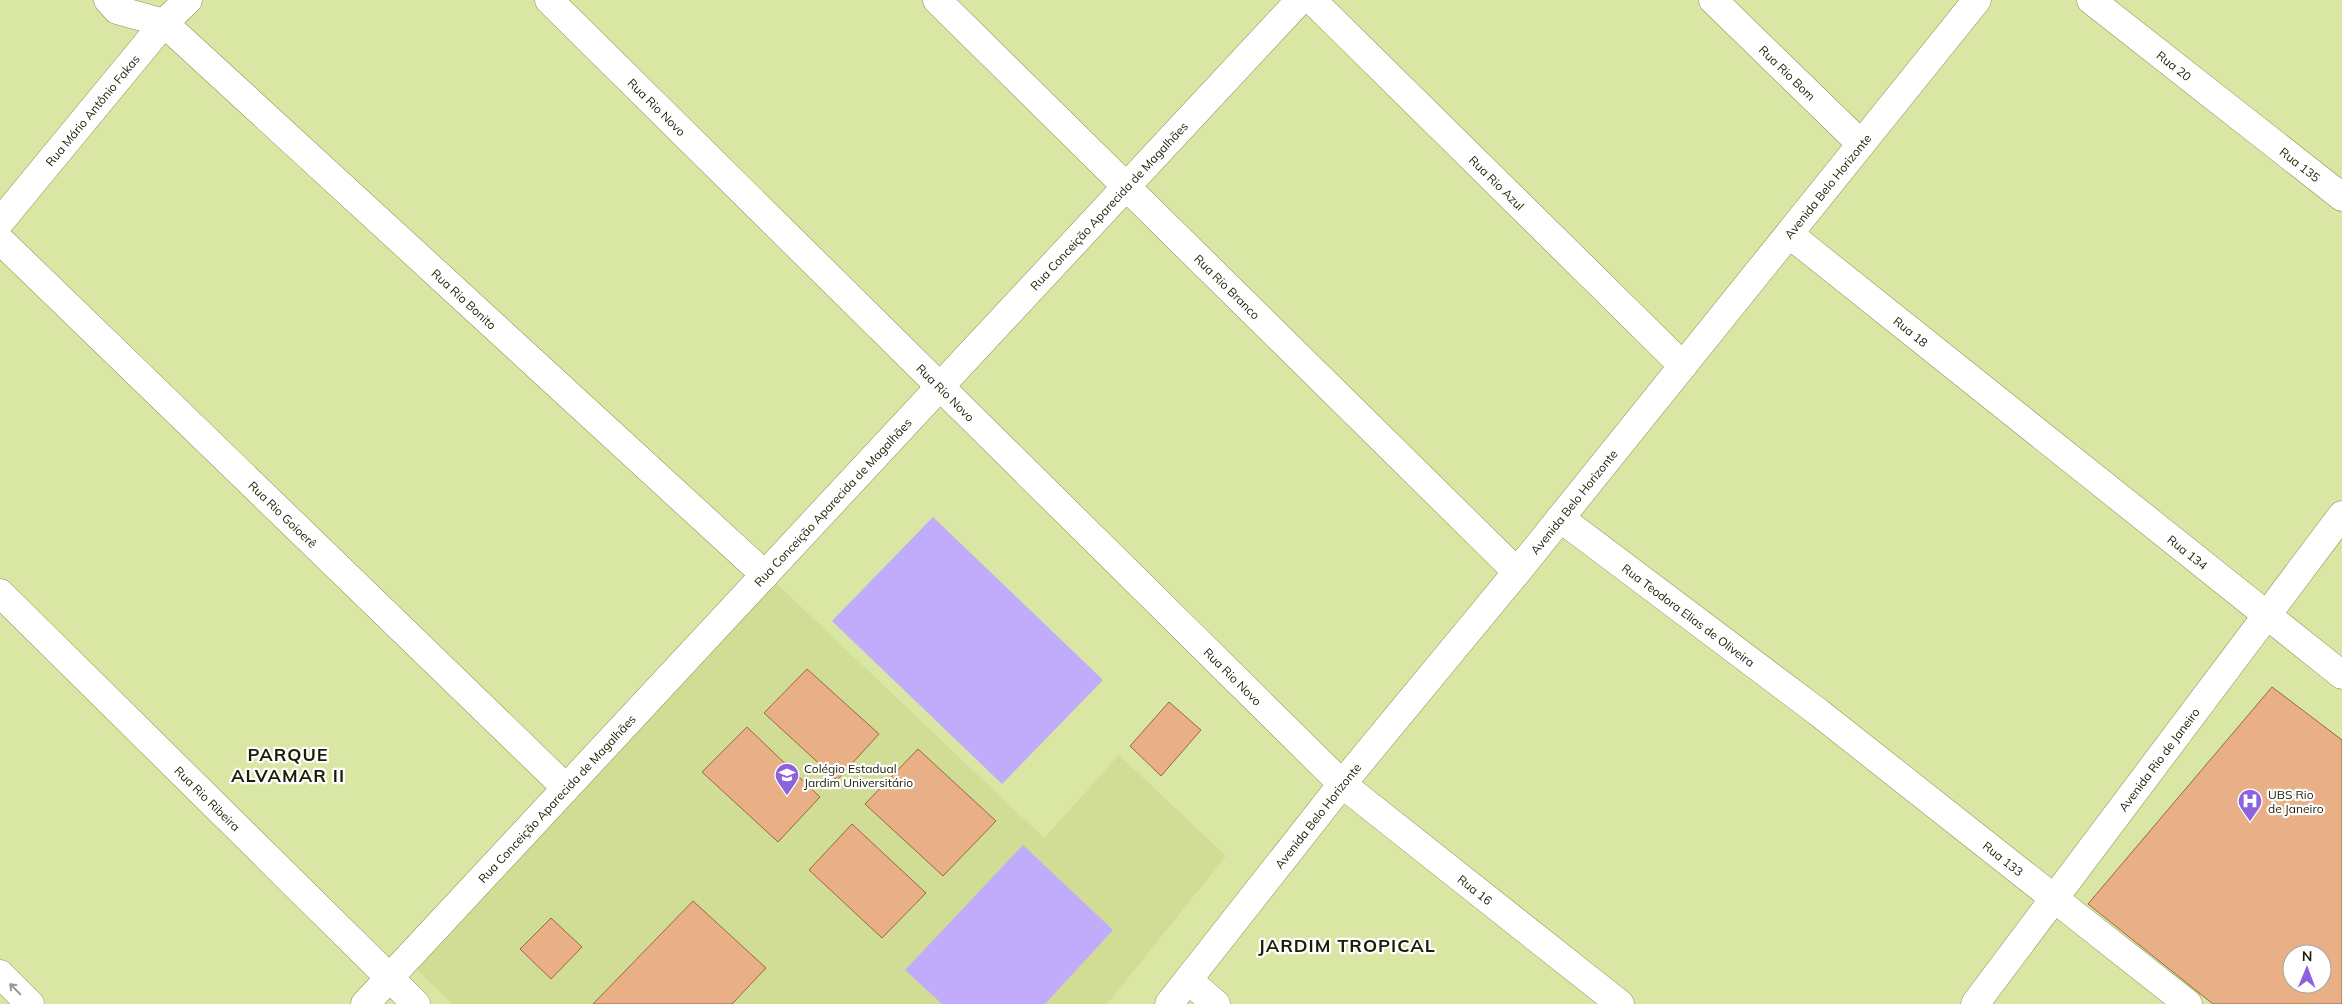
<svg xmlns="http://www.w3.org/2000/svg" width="2342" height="1004" viewBox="0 0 2342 1004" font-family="Mulish,sans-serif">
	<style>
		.built { fill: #d1dd94 }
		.green { fill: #c1abfb }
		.building { fill: #e9b087; stroke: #9a663f; fill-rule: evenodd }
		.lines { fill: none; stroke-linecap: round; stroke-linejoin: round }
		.minor-casing { stroke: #899355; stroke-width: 29 }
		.minor { stroke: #fff; stroke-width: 28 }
		.oneway { stroke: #989a8e }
		.labels { text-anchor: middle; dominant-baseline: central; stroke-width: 4.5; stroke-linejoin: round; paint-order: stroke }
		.street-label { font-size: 12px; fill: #1b1e05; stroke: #fff }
		.poi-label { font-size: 12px; fill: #1b1e05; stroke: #fff; text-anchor: start }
		.district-label { font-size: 18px; font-weight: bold; letter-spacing: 1px; fill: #1b1e05; stroke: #fff }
	</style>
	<rect width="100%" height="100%" fill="#dae6a4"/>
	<!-- built -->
	<path class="built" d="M 775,582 L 1044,838 L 1119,755 L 1226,856 L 1107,1004 L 452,1004 L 414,967 Z"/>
	<!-- green -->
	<path class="green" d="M 933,517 L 1103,680 L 1002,784 L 832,621 Z
		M 1023,845 L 1113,930 L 1045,1004 L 942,1004 L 905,970 Z"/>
	<!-- building -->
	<path class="building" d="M 807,669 L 879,734 L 837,780 L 764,713 Z
		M 2272,687 L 2342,740 L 2342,1004 L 2213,1004 L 2088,904 ZM 2292,954 L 2322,954 L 2322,984 L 2292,984 Z
		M 1169,702 L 1201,730 L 1161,776 L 1130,746 Z
		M 747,727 L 820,797 L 778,842 L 702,772 Z
		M 918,749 L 996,821 L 943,876 L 865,804 Z
		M 852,824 L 926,893 L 882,938 L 809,870 Z
		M 693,901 L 766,968 L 732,1004 L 593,1004 Z
		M 551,918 L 582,947 L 551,979 L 520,949 Z"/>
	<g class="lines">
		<defs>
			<g id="minor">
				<path id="s1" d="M 108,0 L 117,10 L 164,23 L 765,575"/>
				<path id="s2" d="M 549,0 L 1342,784 L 1620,1004"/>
				<path id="s3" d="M 937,0 L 1517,572"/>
				<path id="s4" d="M 1312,0 L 1683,366"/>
				<path id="s5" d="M 1713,0 L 1861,144"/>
				<path id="s6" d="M 2091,0 L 2342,197"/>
				<path id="s7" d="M 0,222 L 164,23 L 188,0"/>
				<path id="s8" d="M 1789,234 L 2342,675"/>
				<path id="s9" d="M 0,240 L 566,788"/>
				<path id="s10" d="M 1560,518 L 1818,712 L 2188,1004"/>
				<path id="s11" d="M 0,593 L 416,1004"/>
				<path d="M 0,974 L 30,1004"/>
				<path d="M 1188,980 L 1216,1004"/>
				<path id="s12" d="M 365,1004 L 1300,0"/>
				<path id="s13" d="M 1169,1004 L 1342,784 L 1517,572 L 1977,0"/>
				<path id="s14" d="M 1975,1004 L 2342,515"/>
			</g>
		</defs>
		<!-- minor casing -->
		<use href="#minor" class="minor-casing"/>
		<!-- minor -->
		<use href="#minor" class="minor"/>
	</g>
	<!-- one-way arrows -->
	<defs><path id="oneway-shaft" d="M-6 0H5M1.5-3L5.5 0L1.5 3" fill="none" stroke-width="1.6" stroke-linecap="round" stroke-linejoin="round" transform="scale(1.25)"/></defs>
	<use class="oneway" href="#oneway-shaft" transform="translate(15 989) rotate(-135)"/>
	<!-- icons -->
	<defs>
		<symbol id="school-pin" viewBox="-11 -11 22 30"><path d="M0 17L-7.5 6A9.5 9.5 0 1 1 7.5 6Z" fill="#8c62dd" stroke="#fff"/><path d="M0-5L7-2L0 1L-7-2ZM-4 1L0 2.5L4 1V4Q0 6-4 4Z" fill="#fff"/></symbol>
		<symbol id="hospital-pin" viewBox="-11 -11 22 30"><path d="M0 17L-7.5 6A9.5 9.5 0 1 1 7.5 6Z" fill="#8c62dd" stroke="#fff"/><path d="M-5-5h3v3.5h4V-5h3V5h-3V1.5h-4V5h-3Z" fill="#fff"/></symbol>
	</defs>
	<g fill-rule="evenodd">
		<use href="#school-pin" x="773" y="761" width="28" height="38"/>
		<use href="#hospital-pin" x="2236" y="787" width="28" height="38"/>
	</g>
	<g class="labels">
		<!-- street labels -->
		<g class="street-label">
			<text stroke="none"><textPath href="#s6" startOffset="106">Rua 20</textPath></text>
			<text stroke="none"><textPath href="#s5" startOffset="104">Rua Rio Bom</textPath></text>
			<text stroke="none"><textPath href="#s2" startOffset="152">Rua Rio Novo</textPath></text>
			<text stroke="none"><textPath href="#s7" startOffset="145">Rua Mário Antônio Fakas</textPath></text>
			<text stroke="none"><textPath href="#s6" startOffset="266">Rua 135</textPath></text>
			<text stroke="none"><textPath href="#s4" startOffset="260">Rua Rio Azul</textPath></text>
			<text stroke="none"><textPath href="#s13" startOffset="1050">Avenida Belo Horizonte</textPath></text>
			<text stroke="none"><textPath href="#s12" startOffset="1091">Rua Conceição Aparecida de Magalhães</textPath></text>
			<text stroke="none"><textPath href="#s3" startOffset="408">Rua Rio Branco</textPath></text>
			<text stroke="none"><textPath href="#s1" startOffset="470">Rua Rio Bonito</textPath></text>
			<text stroke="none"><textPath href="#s8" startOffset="156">Rua 18</textPath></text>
			<text stroke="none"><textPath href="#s2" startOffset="558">Rua Rio Novo</textPath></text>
			<text stroke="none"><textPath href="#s12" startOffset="686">Rua Conceição Aparecida de Magalhães</textPath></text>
			<text stroke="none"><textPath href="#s13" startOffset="645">Avenida Belo Horizonte</textPath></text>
			<text stroke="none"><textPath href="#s9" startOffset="394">Rua Rio Goioerê</textPath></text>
			<text stroke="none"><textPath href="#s8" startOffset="510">Rua 134</textPath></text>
			<text stroke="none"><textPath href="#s10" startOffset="161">Rua Teodora Elias de Oliveira</textPath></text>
			<text stroke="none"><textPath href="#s2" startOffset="962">Rua Rio Novo</textPath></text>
			<text stroke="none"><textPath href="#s14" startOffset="306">Avenida Rio de Janeiro</textPath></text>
			<text stroke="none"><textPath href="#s11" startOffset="292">Rua Rio Ribeira</textPath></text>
			<text stroke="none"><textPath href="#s12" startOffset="281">Rua Conceição Aparecida de Magalhães</textPath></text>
			<text stroke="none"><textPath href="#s13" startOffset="240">Avenida Belo Horizonte</textPath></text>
			<text stroke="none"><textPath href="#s10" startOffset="559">Rua 133</textPath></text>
			<text stroke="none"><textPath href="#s2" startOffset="1285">Rua 16</textPath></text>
		</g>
		<!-- poi labels -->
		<g class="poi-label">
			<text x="804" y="768">Colégio Estadual<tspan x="804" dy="14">Jardim Universitário</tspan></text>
			<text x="2268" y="794">UBS Rio<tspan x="2268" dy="14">de Janeiro</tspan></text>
		</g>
		<!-- district labels -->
		<g class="district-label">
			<text x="288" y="754">PARQUE<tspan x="288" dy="21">ALVAMAR II</tspan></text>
			<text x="1347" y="945">JARDIM TROPICAL</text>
		</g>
	</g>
	<!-- north arrow -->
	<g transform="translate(2307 969) rotate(1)"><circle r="24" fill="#ffffff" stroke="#a4a59b"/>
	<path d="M0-4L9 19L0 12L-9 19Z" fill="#8c62dd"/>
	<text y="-8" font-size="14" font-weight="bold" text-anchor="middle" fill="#1b1e05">N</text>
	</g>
</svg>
